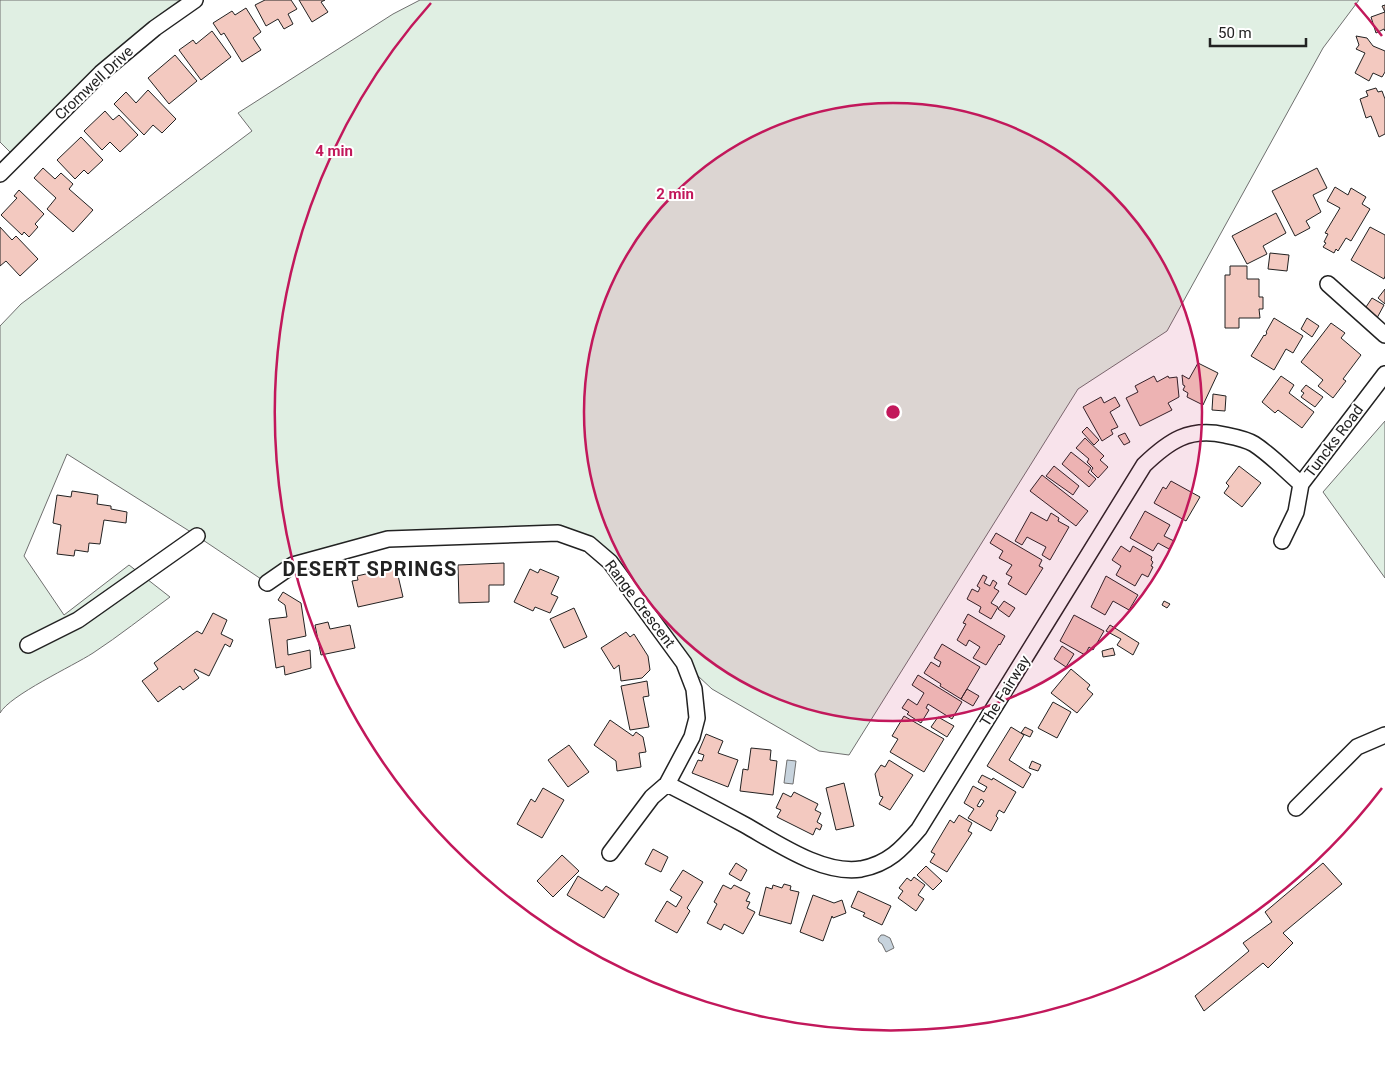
<svg xmlns="http://www.w3.org/2000/svg" width="1385" height="1080" viewBox="0 0 1385 1080" font-family="Roboto,sans-serif">
	<style>
		.green { fill: #e0efe3; stroke: #6f6f6f }
		.water { fill: #c7d3dd; stroke: #6f6f6f }
		.building { fill: #f3c9c0; stroke: #222; fill-rule: evenodd }
		.lines { fill: none; stroke-linecap: round; stroke-linejoin: round }
		.minor-casing { stroke: #222; stroke-width: 18 }
		.minor { stroke: #fff; stroke-width: 15 }
		.ring { fill: none; stroke: #c2185b; stroke-width: 2.5 }
		.labels { text-anchor: middle; dominant-baseline: central; stroke-width: 4; stroke-linejoin: round; paint-order: stroke }
		.street-label { font-size: 15px; fill: #222; stroke: #fff }
		.district-label { font-size: 20px; font-weight: bold; letter-spacing: 1px; fill: #222; stroke: #fff }
		.centre { fill: #c2185b; stroke: #fff; stroke-width: 2.5 }
		.ring-label { font-size: 15px; text-anchor: middle; font-weight: bold; fill: #c2185b; stroke: #fff; stroke-width: 4; stroke-linejoin: round; paint-order: stroke }
	</style>
	<rect width="100%" height="100%" fill="#fff"/>
	<!-- green -->
	<path class="green" d="M 0,0 L 195,0 L 155,28 L 16,158 L 0,142 Z
		M 420,0 L 1359,0 L 1323,48 L 1167,331 L 1078,389 L 849,755 L 819,751 L 712,689 L 684,663 L 609,562 L 579,540 L 362,545 L 267,583 L 194,534 L 67,454 L 24,556 L 64,615 L 129,565 L 170,597 C 144,616 119,636 93,653 C 73,666 10,695 0,713 L 0,326 L 21,304 L 252,131 L 238,113 L 393,14 Z
		M 1385,421 L 1385,578 L 1323,492 Z"/>
	<!-- water -->
	<path class="water" d="M 787,760 L 796,761 L 793,784 L 784,783 Z
		M 881,935 L 884,935 L 890,938 L 894,948 L 886,952 L 882,944 L 879,942 L 878,939 Z"/>
	<!-- building -->
	<path class="building" d="M 265,0 L 291,0 L 297,9 L 288,14 L 293,24 L 284,29 L 278,19 L 266,26 L 255,5 Z
		M 299,0 L 325,0 L 321,2 L 328,12 L 312,22 Z
		M 1385,5 L 1385,31 L 1384,29 L 1376,33 L 1371,17 L 1385,12 L 1382,6 Z
		M 246,8 L 261,32 L 253,38 L 261,50 L 242,62 L 224,33 L 221,35 L 213,23 L 232,11 L 235,15 Z
		M 212,31 L 231,57 L 201,80 L 179,50 L 193,40 L 196,44 Z
		M 1356,36 L 1367,38 L 1373,46 L 1385,51 L 1385,72 L 1382,77 L 1373,73 L 1369,81 L 1355,73 L 1365,53 L 1356,49 L 1359,45 Z
		M 175,55 L 197,81 L 169,104 L 148,78 Z
		M 1376,88 L 1378,92 L 1382,91 L 1385,99 L 1385,134 L 1379,137 L 1371,116 L 1366,118 L 1360,99 L 1368,96 L 1366,91 Z
		M 148,90 L 176,119 L 162,133 L 153,125 L 144,135 L 114,104 L 126,92 L 136,103 Z
		M 105,111 L 113,120 L 119,115 L 138,135 L 120,152 L 110,142 L 102,150 L 84,131 Z
		M 81,137 L 103,160 L 88,174 L 84,170 L 75,179 L 57,160 Z
		M 43,168 L 55,179 L 61,173 L 73,184 L 69,189 L 93,210 L 73,232 L 47,209 L 56,198 L 34,178 Z
		M 1317,168 L 1327,188 L 1313,195 L 1321,212 L 1306,221 L 1310,228 L 1295,236 L 1272,191 Z
		M 1335,187 L 1348,195 L 1351,188 L 1366,197 L 1362,204 L 1370,209 L 1351,241 L 1346,238 L 1338,251 L 1336,249 L 1334,253 L 1323,247 L 1326,243 L 1324,242 L 1328,234 L 1325,233 L 1340,208 L 1327,201 Z
		M 19,190 L 44,214 L 35,224 L 38,227 L 29,237 L 24,232 L 22,235 L 1,215 L 17,198 L 14,196 Z
		M 1276,213 L 1286,233 L 1263,246 L 1267,254 L 1247,264 L 1232,236 Z
		M 0,227 L 12,240 L 16,236 L 38,259 L 20,276 L 6,261 L 0,266 Z
		M 1370,227 L 1385,235 L 1385,276 L 1384,279 L 1351,260 Z
		M 1270,253 L 1289,255 L 1287,271 L 1268,269 Z
		M 1230,266 L 1247,266 L 1247,279 L 1259,279 L 1259,297 L 1263,297 L 1263,309 L 1259,309 L 1260,318 L 1239,318 L 1239,328 L 1225,328 L 1225,275 L 1230,275 Z
		M 1385,289 L 1385,304 L 1378,298 Z
		M 1372,298 L 1384,305 L 1377,318 L 1364,310 Z
		M 1274,318 L 1303,336 L 1293,353 L 1286,349 L 1274,370 L 1251,356 L 1264,335 L 1265,336 L 1267,333 L 1266,332 Z
		M 1307,318 L 1319,326 L 1312,337 L 1301,329 Z
		M 1331,323 L 1345,333 L 1341,338 L 1361,355 L 1343,379 L 1346,381 L 1333,398 L 1318,386 L 1323,380 L 1301,362 Z
		M 1198,363 L 1218,373 L 1203,405 L 1187,397 L 1188,393 L 1183,390 L 1185,386 L 1183,385 L 1182,375 L 1189,379 Z
		M 1154,376 L 1157,382 L 1168,376 L 1169,378 L 1177,377 L 1179,397 L 1168,403 L 1172,410 L 1140,426 L 1126,398 L 1138,392 L 1135,386 Z
		M 1281,376 L 1294,385 L 1289,393 L 1314,412 L 1302,428 L 1278,410 L 1275,413 L 1262,402 Z
		M 1306,385 L 1323,397 L 1315,407 L 1301,397 L 1304,393 L 1301,391 Z
		M 1213,394 L 1226,396 L 1225,411 L 1212,410 Z
		M 1101,397 L 1104,403 L 1115,397 L 1120,406 L 1110,412 L 1118,427 L 1111,430 L 1113,434 L 1102,441 L 1083,407 Z
		M 1087,427 L 1099,440 L 1094,445 L 1082,432 Z
		M 1125,433 L 1130,442 L 1124,445 L 1118,436 Z
		M 1085,438 L 1104,456 L 1100,460 L 1108,467 L 1098,478 L 1091,471 L 1093,468 L 1087,462 L 1089,459 L 1076,448 Z
		M 1071,452 L 1091,468 L 1088,472 L 1096,479 L 1089,487 L 1062,464 Z
		M 1054,466 L 1079,486 L 1073,495 L 1046,476 Z
		M 1239,466 L 1261,483 L 1242,507 L 1224,493 L 1229,486 L 1226,483 Z
		M 1042,475 L 1088,511 L 1076,526 L 1030,491 Z
		M 1171,481 L 1200,497 L 1186,521 L 1154,503 L 1163,487 L 1166,489 Z
		M 72,491 L 98,495 L 97,504 L 111,506 L 111,509 L 127,512 L 126,523 L 104,520 L 100,544 L 89,543 L 88,552 L 75,550 L 74,556 L 57,554 L 61,525 L 53,523 L 57,495 L 71,497 Z
		M 1145,511 L 1170,525 L 1164,536 L 1174,541 L 1169,549 L 1158,543 L 1153,551 L 1130,538 Z
		M 1031,512 L 1047,521 L 1051,513 L 1059,518 L 1058,521 L 1069,527 L 1050,560 L 1042,555 L 1046,547 L 1027,537 L 1022,545 L 1015,541 Z
		M 996,533 L 1042,560 L 1039,566 L 1043,568 L 1026,595 L 1008,584 L 1012,577 L 1006,574 L 1012,565 L 999,558 L 1003,551 L 990,543 Z
		M 1121,546 L 1130,552 L 1133,546 L 1152,557 L 1151,560 L 1153,562 L 1151,566 L 1153,567 L 1148,577 L 1142,574 L 1135,586 L 1116,575 L 1121,566 L 1112,560 Z
		M 504,563 L 504,585 L 489,585 L 489,602 L 459,603 L 458,565 Z
		M 396,567 L 403,597 L 358,607 L 352,581 L 358,580 L 357,576 Z
		M 530,569 L 538,573 L 540,569 L 559,577 L 551,594 L 558,597 L 550,613 L 535,607 L 533,611 L 514,602 Z
		M 983,575 L 987,577 L 984,583 L 990,586 L 993,580 L 997,583 L 994,588 L 999,591 L 991,603 L 998,607 L 991,619 L 979,612 L 981,607 L 967,599 L 972,589 L 978,592 L 980,588 L 977,586 Z
		M 1106,576 L 1138,595 L 1129,610 L 1113,601 L 1105,615 L 1091,607 Z
		M 283,592 L 301,603 L 306,636 L 287,640 L 288,655 L 310,650 L 311,668 L 285,675 L 284,666 L 276,668 L 269,619 L 287,617 L 285,605 L 278,600 Z
		M 1004,601 L 1015,608 L 1009,617 L 998,609 Z
		M 1164,601 L 1170,604 L 1167,608 L 1162,605 Z
		M 574,608 L 587,637 L 564,648 L 550,619 Z
		M 213,613 L 227,620 L 221,634 L 233,640 L 230,647 L 225,644 L 209,676 L 195,669 L 194,671 L 199,678 L 183,690 L 180,686 L 158,702 L 142,681 L 158,669 L 154,663 L 197,631 L 202,634 Z
		M 968,614 L 1005,636 L 1000,645 L 999,644 L 986,665 L 973,658 L 980,647 L 969,640 L 966,646 L 957,640 L 966,624 L 963,623 Z
		M 1074,615 L 1104,631 L 1093,650 L 1089,647 L 1085,655 L 1060,641 Z
		M 328,622 L 330,629 L 350,625 L 355,648 L 321,655 L 315,625 Z
		M 1110,625 L 1139,643 L 1133,655 L 1117,645 L 1121,639 L 1106,631 Z
		M 626,632 L 630,637 L 634,634 L 648,656 L 650,670 L 642,678 L 621,681 L 619,665 L 614,669 L 601,648 Z
		M 942,644 L 980,667 L 961,699 L 940,686 L 941,684 L 924,673 L 931,662 L 939,667 L 941,662 L 934,658 Z
		M 1062,646 L 1074,654 L 1066,667 L 1054,659 Z
		M 1113,648 L 1115,655 L 1103,657 L 1102,651 Z
		M 1071,669 L 1090,685 L 1087,689 L 1093,694 L 1077,713 L 1051,693 Z
		M 918,675 L 962,702 L 952,719 L 928,704 L 926,708 L 929,710 L 921,723 L 907,714 L 909,712 L 902,708 L 908,699 L 917,705 L 924,693 L 912,685 Z
		M 647,681 L 649,696 L 643,697 L 649,727 L 630,730 L 621,686 Z
		M 967,689 L 979,696 L 973,706 L 961,699 Z
		M 1053,702 L 1071,712 L 1057,738 L 1038,728 Z
		M 904,716 L 944,739 L 924,772 L 890,752 L 898,739 L 892,736 Z
		M 938,717 L 954,726 L 947,737 L 931,727 Z
		M 610,720 L 633,736 L 636,732 L 643,737 L 646,752 L 639,753 L 641,767 L 617,771 L 616,761 L 594,745 Z
		M 1011,727 L 1024,735 L 1009,760 L 1031,774 L 1023,788 L 987,766 Z
		M 1025,727 L 1033,731 L 1030,737 L 1021,733 Z
		M 706,734 L 723,741 L 718,753 L 738,760 L 728,787 L 692,773 L 698,760 L 702,761 L 704,755 L 698,753 Z
		M 569,745 L 589,772 L 568,787 L 548,760 Z
		M 751,748 L 771,750 L 770,760 L 777,761 L 773,795 L 740,791 L 743,769 L 748,770 Z
		M 889,760 L 913,775 L 890,810 L 879,804 L 883,797 L 880,796 L 875,774 L 881,765 L 885,767 Z
		M 1032,761 L 1041,765 L 1038,771 L 1029,768 Z
		M 982,775 L 992,780 L 993,778 L 1016,792 L 1004,813 L 999,810 L 996,816 L 998,818 L 991,831 L 968,818 L 974,809 L 964,803 L 973,786 L 984,792 L 987,787 L 978,782 ZM 981,799 L 984,801 L 980,807 L 977,806 Z
		M 844,783 L 854,826 L 836,830 L 826,788 Z
		M 543,788 L 564,800 L 542,838 L 517,824 L 531,799 L 535,802 Z
		M 794,792 L 818,804 L 815,810 L 821,813 L 817,822 L 822,825 L 820,830 L 816,828 L 813,835 L 777,817 L 781,810 L 776,808 L 783,793 L 791,797 Z
		M 959,815 L 972,823 L 968,831 L 972,833 L 947,872 L 930,862 L 935,854 L 931,852 L 950,820 L 954,823 Z
		M 653,849 L 668,857 L 661,872 L 645,864 Z
		M 562,855 L 579,871 L 553,897 L 537,881 Z
		M 736,863 L 747,870 L 741,881 L 729,874 Z
		M 1323,863 L 1342,884 L 1283,933 L 1293,943 L 1268,968 L 1263,963 L 1204,1011 L 1195,996 L 1249,951 L 1243,943 L 1272,922 L 1265,912 Z
		M 926,866 L 942,881 L 933,890 L 917,875 Z
		M 683,870 L 703,882 L 687,908 L 690,911 L 677,933 L 655,921 L 667,901 L 676,907 L 682,897 L 670,890 Z
		M 578,876 L 602,891 L 606,886 L 619,894 L 604,918 L 567,895 Z
		M 914,877 L 925,885 L 918,895 L 924,899 L 916,911 L 898,898 L 903,891 L 899,888 L 907,878 L 911,881 Z
		M 784,884 L 791,886 L 790,890 L 799,892 L 791,924 L 759,915 L 766,887 L 772,889 L 773,885 L 782,888 Z
		M 723,885 L 731,889 L 734,885 L 750,893 L 746,901 L 750,902 L 747,908 L 755,912 L 743,934 L 724,924 L 721,930 L 707,923 L 717,904 L 714,902 Z
		M 858,891 L 891,906 L 882,925 L 863,916 L 865,913 L 851,907 Z
		M 813,895 L 834,903 L 842,900 L 846,913 L 833,918 L 832,916 L 823,941 L 800,932 Z"/>
	<g class="lines">
		<defs>
			<path id="minor" d="M 0,174 L 101,73 L 155,28 L 195,0
				M 1328,284 L 1385,335
				M 1282,541 L 1296,512 L 1301,484 L 1385,374
				M 267,583 L 293,565 L 388,539 L 558,533 L 589,544 L 610,562 L 684,663 L 694,689 L 697,718 L 692,737 L 667,784 L 652,797 L 610,853
				M 28,645 L 78,620 L 197,536
				M 667,784 C 693,797 719,811 745,825 C 777,843 823,875 861,869 C 888,864 902,849 919,829 L 1144,465 C 1169,441 1189,427 1225,435 C 1235,437 1246,439 1254,444 C 1271,455 1286,471 1301,484
				M 1296,808 L 1357,747 L 1385,735"/>
		</defs>
		<!-- minor casing -->
		<use href="#minor" class="minor-casing"/>
		<!-- minor -->
		<use href="#minor" class="minor"/>
	</g>
	<!-- distance rings -->
	<circle cx="893" cy="412" r="309" fill="#c2185b" fill-opacity=".12"/>
	<g class="ring">
		<circle cx="893" cy="412" r="309"/>
		<path d="M1382 788A617 617 0 1 1 431 3M1355 3A617 617 0 0 1 1382 36"/>
	</g>
	<g class="labels">
		<!-- street labels -->
		<g class="street-label">
			<text transform="translate(94 83) rotate(-43)">Cromwell Drive</text>
			<text transform="translate(1334 441) rotate(-53)">Tuncks Road</text>
			<text transform="translate(640 604) rotate(53)">Range Crescent</text>
			<text transform="translate(1005 691) rotate(-58)">The Fairway</text>
		</g>
		<!-- district labels -->
		<g class="district-label">
			<text x="370" y="569">DESERT SPRINGS</text>
		</g>
	</g>
	<circle cx="893" cy="412" r="8" class="centre"/>
	<g class="ring-label">
		<text x="334" y="156">4 min</text>
		<text x="675" y="199">2 min</text>
	</g>
	<!-- scale -->
	<path d="M1210 38v8h96v-8" fill="none" stroke="#222222" stroke-width="2.5"/>
	<text x="1218" y="38" font-size="15" fill="#222222" stroke="#ffffff" stroke-width="4" paint-order="stroke">50 m</text>
</svg>
